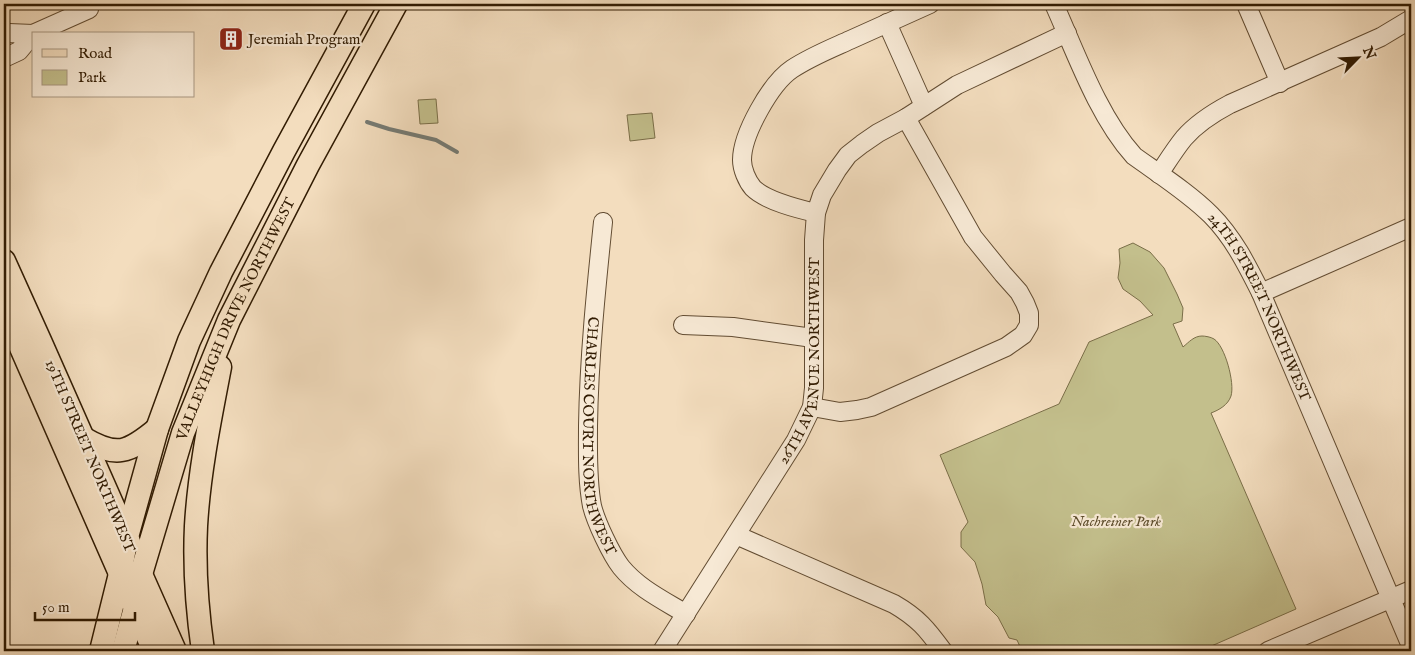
<svg xmlns="http://www.w3.org/2000/svg" width="1415" height="655" viewBox="0 0 1415 655" font-family="'IM FELL English',serif">
	<style>
		.green { fill: #c3bf8c; stroke: #7a6e48 }
		.lines { fill: none; stroke-linecap: round; stroke-linejoin: round }
		.stream { stroke: #757a73; stroke-width: 4 }
		.minor-casing { stroke: #624c32; stroke-width: 20 }
		.major-casing { stroke: #321c03; stroke-width: 25 }
		.minor { stroke: #f7e9d5; stroke-width: 18 }
		.major { stroke: #f3ddbe; stroke-width: 22 }
		.labels { text-anchor: middle; dominant-baseline: central; stroke-width: 4.5; stroke-linejoin: round; paint-order: stroke }
		.poi-label { font-size: 15px; fill: #321c03; stroke: #f7e9d5; text-anchor: start }
		.street-label { font-size: 15px; fill: #321c03; stroke: #f7e9d5 }
		.park-label { font-size: 15px; font-style: italic; fill: #5e4d2c; stroke: #f7e9d5 }
	</style>
	<rect width="100%" height="100%" fill="#f3ddbe"/>
	<filter id="stains"><feTurbulence type="fractalNoise" baseFrequency=".004" numOctaves="4"/><feColorMatrix values="0 0 0 0 .2 0 0 0 0 .09 0 0 0 0 .02 0 0 0 .5 -.17"/></filter>
	<radialGradient id="worn" r=".72"><stop offset=".6" stop-color="#630" stop-opacity="0"/><stop offset="1" stop-color="#630" stop-opacity=".3"/></radialGradient>
	<!-- green -->
	<path class="green" d="M 436,99 L 438,123 L 420,124 L 418,100 Z
		M 652,113 L 655,138 L 630,141 L 627,115 Z
		M 1133,243 L 1150,252 L 1164,268 L 1177,294 L 1183,308 L 1182,321 L 1173,324 L 1183,347 C 1189,342 1194,336 1202,336 C 1205,336 1211,337 1214,339 C 1225,346 1235,383 1231,396 C 1228,405 1219,410 1211,413 L 1296,609 L 1200,651 L 1022,651 L 1017,640 L 1009,638 L 998,617 L 986,605 L 982,584 L 975,562 L 961,547 L 961,532 L 968,522 L 940,455 L 1059,404 L 1089,342 L 1153,315 L 1140,301 L 1123,289 L 1118,278 L 1120,263 L 1119,249 Z"/>
	<g class="lines">
		<!-- stream -->
		<path class="stream" d="M 367,122 L 389,129 L 436,140 L 457,152"/>
		<defs>
			<g id="minor">
				<path id="s1" d="M 1054,4 C 1076,53 1098,116 1134,156 C 1159,174 1189,193 1211,215 C 1233,237 1247,265 1261,293 L 1411,646"/>
				<path d="M 1246,4 L 1280,83"/>
				<path d="M 887,23 L 924,106"/>
				<path d="M 4,35 L 9,33 L 33,34 L 89,9 L 87,4"/>
				<path d="M 4,58 L 19,51 L 33,34"/>
				<path d="M 1159,174 C 1167,162 1175,149 1184,138 C 1197,123 1213,113 1230,104 L 1381,37 L 1411,19"/>
				<path d="M 816,213 C 799,209 766,201 753,188 C 747,181 742,169 742,160 C 742,134 771,83 792,69 C 810,57 830,49 850,40 C 877,28 903,16 930,4"/>
				<path id="s2" d="M 603,222 C 596,290 589,358 588,426 C 588,452 587,480 592,506 C 596,522 611,554 621,567 C 638,588 663,600 686,614"/>
				<path d="M 1261,293 L 1411,227"/>
				<path d="M 683,325 L 733,327 L 813,338"/>
				<path d="M 812,407 L 840,412 L 857,410 L 871,407 L 1006,347 L 1023,335 L 1029,325 L 1029,313 L 1025,303 L 1019,292 L 1003,274 L 973,237 L 906,118"/>
				<path d="M 736,535 L 894,604 C 918,618 927,629 943,651"/>
				<path id="s3" d="M 662,651 L 796,440 L 812,407 L 814,388 L 814,240 L 816,213 L 822,195 L 837,170 L 848,155 L 862,144 L 878,133 L 906,118 L 957,85 L 1067,33"/>
				<path d="M 1268,651 L 1411,590"/>
			</g>
			<g id="major">
				<path d="M 4,261 L 41,343 L 129,542"/>
				<path d="M 4,309 L 154,651"/>
				<path d="M 83,438 C 117,458 128,453 157,429"/>
				<path d="M 140,572 L 175,651"/>
				<path d="M 101,651 L 120,574 L 127,537 L 157,429 L 189,341 L 221,272 L 284,151 L 364,4"/>
				<path id="s4" d="M 123,651 L 135,608 L 141,574 L 183,433 L 229,320 L 308,165 L 396,4"/>
				<path d="M 203,651 C 197,609 194,568 196,526 C 199,473 210,419 220,367"/>
			</g>
		</defs>
		<!-- minor casing -->
		<use href="#minor" class="minor-casing"/>
		<!-- major casing -->
		<use href="#major" class="major-casing"/>
		<!-- minor -->
		<use href="#minor" class="minor"/>
		<!-- major -->
		<use href="#major" class="major"/>
	</g>
	<!-- icons -->
	<defs>
		<symbol id="building-square" viewBox="-11 -11 22 22"><rect x="-9" y="-9" width="18" height="18" rx="4" fill="#8f2418" stroke="#f7e9d5"/><path d="M-4-6H4V6H1V3H-1V6H-4ZM-2.5-4.3h1.7v1.8h-1.7ZM.8-4.3h1.7v1.8H.8ZM-2.5-1h1.7V.8h-1.7ZM.8-1h1.7V.8H.8Z" fill="#fff"/></symbol>
	</defs>
	<g fill-rule="evenodd">
		<use href="#building-square" x="217" y="25" width="28" height="28"/>
	</g>
	<g class="labels">
		<!-- poi labels -->
		<g class="poi-label">
			<text x="248" y="39">Jeremiah Program</text>
		</g>
		<!-- street labels -->
		<g class="street-label">
			<text stroke="none"><textPath href="#s1" startOffset="374">24TH STREET NORTHWEST</textPath></text>
			<text stroke="none"><textPath href="#s4" startOffset="352">VALLEYHIGH DRIVE NORTHWEST</textPath></text>
			<text stroke="none"><textPath href="#s3" startOffset="330">26TH AVENUE NORTHWEST</textPath></text>
			<text stroke="none"><textPath href="#s2" startOffset="216">CHARLES COURT NORTHWEST</textPath></text>
			<text transform="translate(90 456) rotate(67)">19TH STREET NORTHWEST</text>
		</g>
		<!-- park labels -->
		<g class="park-label">
			<text x="1116" y="521">Nachreiner Park</text>
		</g>
	</g>
	<!-- margin -->
	<rect width="1415" height="655" fill="none" stroke="#f3ddbe" stroke-width="20"/>
	<rect x="5" y="5" width="1405" height="645" fill="none" stroke="#321c03" stroke-width="2.5"/>
	<rect x="10" y="10" width="1395" height="635" fill="none" stroke="#321c03"/>
	<!-- legend -->
	<rect x="32" y="32" width="162" height="65" fill="#f7e9d5" stroke="#a89781"/>
	<rect x="42" y="49" width="25" height="8" fill="#f3ddbe" stroke="#a89781"/>
	<text x="78" y="58" font-size="15" fill="#321c03">Road</text>
	<rect x="42" y="70" width="25" height="15" fill="#c3bf8c" stroke="#a89781"/>
	<text x="78" y="82" font-size="15" fill="#321c03">Park</text>
	<!-- north arrow -->
	<g transform="translate(1358 58) rotate(66)" stroke="#f7e9d5" stroke-width="4" paint-order="stroke">
	<path d="M0-4L9 19L0 12L-9 19Z" fill="#321c03"/>
	<text y="-8" font-size="14" font-weight="bold" text-anchor="middle" fill="#321c03">N</text>
	</g>
	<!-- scale -->
	<path d="M35 612v8h100v-8" fill="none" stroke="#321c03" stroke-width="2.5"/>
	<text x="42" y="612" font-size="15" fill="#321c03" stroke="#f7e9d5" stroke-width="4" paint-order="stroke">50 m</text>
	<rect width="100%" height="100%" filter="url(#stains)"/>
	<rect width="100%" height="100%" fill="url(#worn)"/>
</svg>
